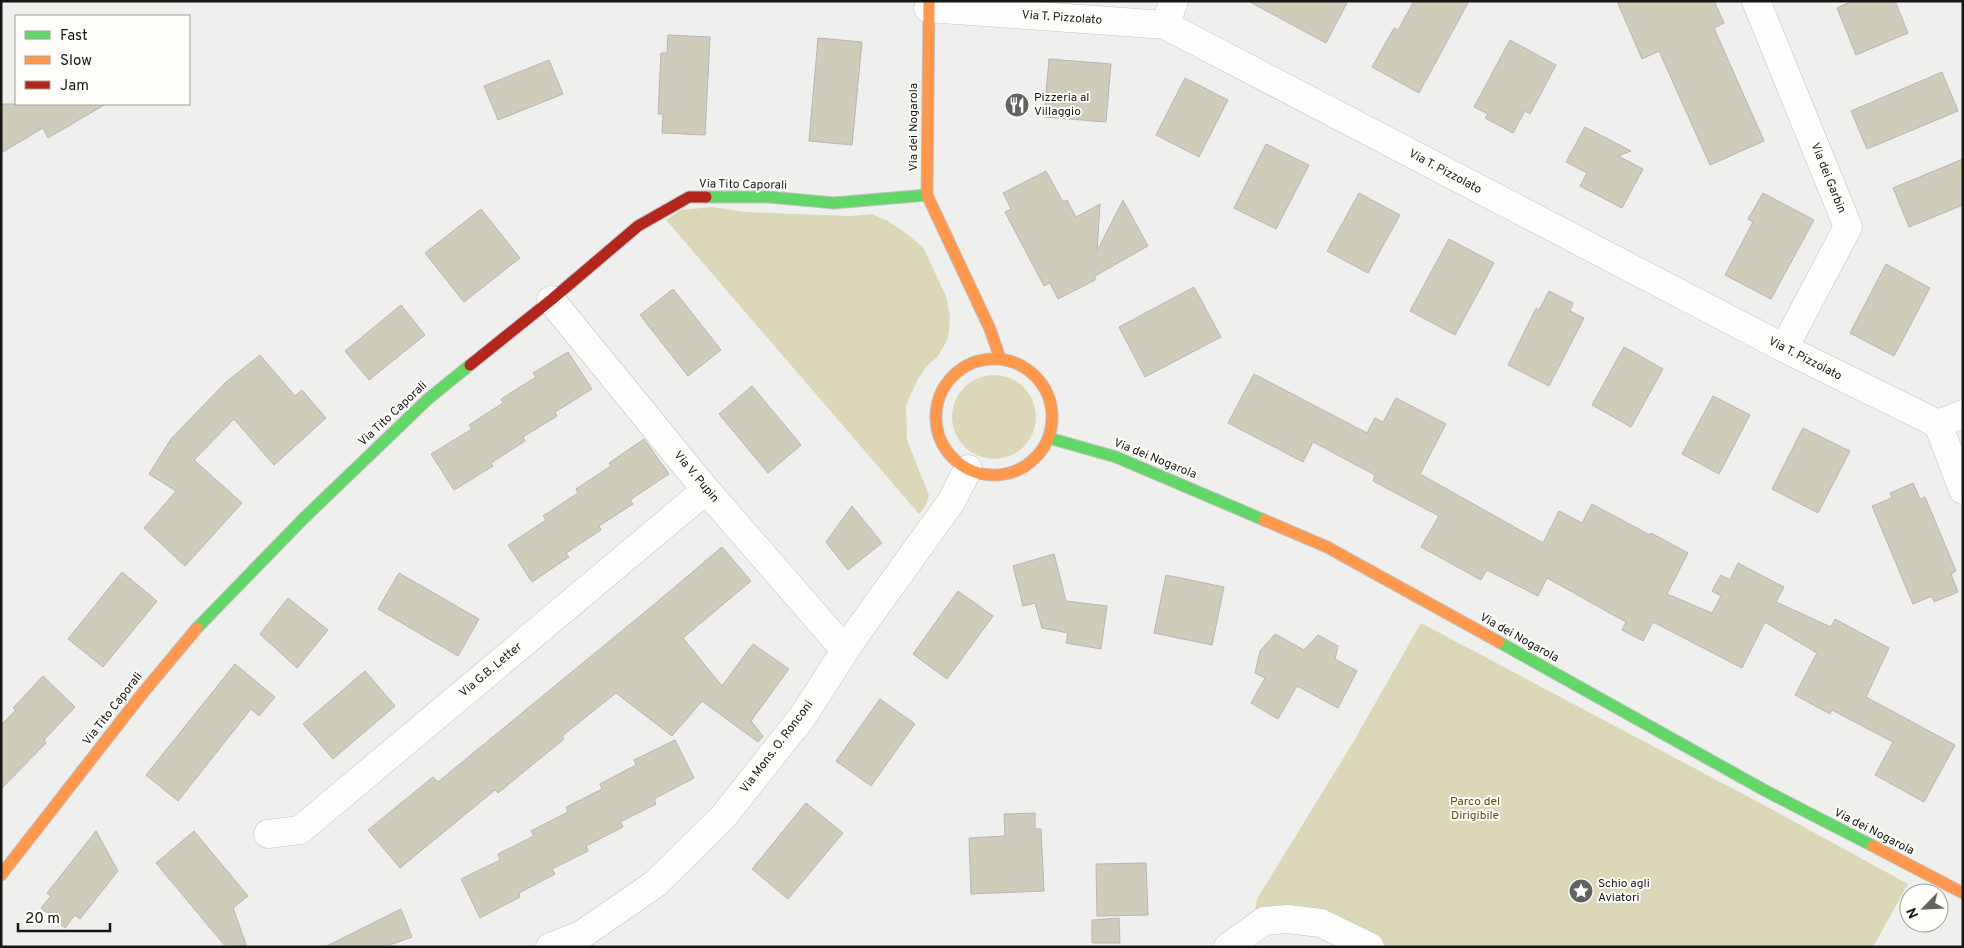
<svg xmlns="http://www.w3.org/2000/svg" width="1964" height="948" viewBox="0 0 1964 948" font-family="Overpass,sans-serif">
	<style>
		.green { fill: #ddd7b9 }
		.building { fill: #cfccba; stroke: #b6b6b5 }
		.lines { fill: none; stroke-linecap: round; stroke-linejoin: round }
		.street-casing { stroke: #c2c2c0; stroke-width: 29 }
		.fast-casing { stroke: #c2c2c0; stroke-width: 13 }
		.slow-casing { stroke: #c2c2c0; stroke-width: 13 }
		.jam-casing { stroke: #c2c2c0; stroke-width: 13 }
		.street { stroke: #fdfdfc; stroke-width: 28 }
		.fast { stroke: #63d668; stroke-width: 11 }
		.slow { stroke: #ff974d; stroke-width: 11 }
		.jam { stroke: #b3261e; stroke-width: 11 }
		.labels { text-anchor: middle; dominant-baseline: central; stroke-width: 4; stroke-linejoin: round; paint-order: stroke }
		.street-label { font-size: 12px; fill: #161615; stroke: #fefdfa }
		.poi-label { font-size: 12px; fill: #161615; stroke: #fefdfa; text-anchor: start }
		.park-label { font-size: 12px; fill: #5b4f09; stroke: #fefdfa }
	</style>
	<rect width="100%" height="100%" fill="#efefed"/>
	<!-- green -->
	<path class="green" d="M 712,207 L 745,212 L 851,216 L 872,214 L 888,221 L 903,231 L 923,247 L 946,296 L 950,316 L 949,333 L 945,344 L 938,356 L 926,367 L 918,379 L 906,405 L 907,440 L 929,495 L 926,505 L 919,514 L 666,220 L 681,210 Z
		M952 417a42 42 0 1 1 84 0a42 42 0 1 1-84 0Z
		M 1421,623 L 1775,811 L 1908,884 L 1873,947 L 1379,947 L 1255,912 L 1257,899 L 1352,744 Z"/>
	<!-- building -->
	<path class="building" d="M 1248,1 L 1348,1 L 1326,43 Z
		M 1414,1 L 1469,1 L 1419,93 L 1372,67 L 1394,28 L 1398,30 Z
		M 1617,1 L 1714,1 L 1724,23 L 1714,28 L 1764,141 L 1710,165 L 1659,51 L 1642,59 Z
		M 1852,1 L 1895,1 L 1908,33 L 1856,55 L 1837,8 Z
		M 668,35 L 710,37 L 705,135 L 662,133 L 663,114 L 658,114 L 661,53 L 667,53 Z
		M 818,38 L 862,42 L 852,145 L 809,141 Z
		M 1510,40 L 1556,65 L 1530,114 L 1525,111 L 1513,133 L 1485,118 L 1488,114 L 1474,107 Z
		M 1049,59 L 1111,64 L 1106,122 L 1044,117 Z
		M 549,60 L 563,94 L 498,120 L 484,86 Z
		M 1942,72 L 1958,111 L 1867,149 L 1851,111 Z
		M 1185,78 L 1228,100 L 1199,157 L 1156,135 Z
		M 1,104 L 106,104 L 48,138 L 43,128 L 1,153 Z
		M 1585,127 L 1631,151 L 1618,156 L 1643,169 L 1622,208 L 1580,186 L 1587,173 L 1566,162 Z
		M 1266,144 L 1309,165 L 1276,229 L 1234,208 Z
		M 1963,159 L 1963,205 L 1909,227 L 1893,188 Z
		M 1046,171 L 1063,202 L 1067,200 L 1076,217 L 1100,204 L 1097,251 L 1123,200 L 1148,246 L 1095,276 L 1095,280 L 1058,299 L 1050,283 L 1044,286 L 1005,212 L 1011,209 L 1003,193 Z
		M 1359,193 L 1400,215 L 1368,273 L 1327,251 Z
		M 1763,193 L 1814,220 L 1771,299 L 1725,275 L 1753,222 L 1748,219 Z
		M 481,209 L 520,258 L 464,302 L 425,253 Z
		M 1449,239 L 1494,263 L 1455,335 L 1410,311 Z
		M 1886,264 L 1930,288 L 1894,356 L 1850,333 Z
		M 1194,287 L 1221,337 L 1145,377 L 1119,327 Z
		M 673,289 L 721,350 L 688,376 L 640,315 Z
		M 1549,291 L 1573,303 L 1570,311 L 1584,318 L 1549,386 L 1508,365 L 1536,308 L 1539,310 Z
		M 401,305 L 425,335 L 369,380 L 345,351 Z
		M 1624,347 L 1663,369 L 1631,427 L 1592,405 Z
		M 568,352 L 592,389 L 555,412 L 557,416 L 523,437 L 525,441 L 491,463 L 493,466 L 454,490 L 431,454 L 472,429 L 469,425 L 503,403 L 501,399 L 536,377 L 533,373 Z
		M 260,355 L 295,396 L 302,390 L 326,418 L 274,465 L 234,419 L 194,460 L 242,503 L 185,566 L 144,528 L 176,491 L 149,474 L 171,439 L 226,382 Z
		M 1254,374 L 1367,433 L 1375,418 L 1383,422 L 1396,398 L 1446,424 L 1420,474 L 1543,543 L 1559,511 L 1582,523 L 1592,504 L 1650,535 L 1651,533 L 1688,553 L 1667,594 L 1712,613 L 1721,596 L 1712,591 L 1721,575 L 1730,580 L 1738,563 L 1784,587 L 1776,602 L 1831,627 L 1835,619 L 1889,648 L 1866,697 L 1955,745 L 1924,802 L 1875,775 L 1893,742 L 1832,710 L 1830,714 L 1795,695 L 1817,653 L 1765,622 L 1742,668 L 1653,622 L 1643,641 L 1622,630 L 1626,622 L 1547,578 L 1538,596 L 1487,570 L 1481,580 L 1421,547 L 1439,516 L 1373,481 L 1375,475 L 1313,442 L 1303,462 L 1228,423 Z
		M 752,386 L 801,445 L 768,473 L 719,414 Z
		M 1713,396 L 1750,415 L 1719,474 L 1682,454 Z
		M 1803,428 L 1850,451 L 1818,513 L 1772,489 Z
		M 644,439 L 669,474 L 630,500 L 633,504 L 599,526 L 601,530 L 566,553 L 569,557 L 532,582 L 508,545 L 546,520 L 543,516 L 578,493 L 576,489 L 611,466 L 609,463 Z
		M 1913,483 L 1920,499 L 1925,497 L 1956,571 L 1951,574 L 1958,592 L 1934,602 L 1932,596 L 1913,604 L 1872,506 L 1892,498 L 1890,493 Z
		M 852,506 L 882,543 L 848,570 L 826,542 Z
		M 722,547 L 751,581 L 683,638 L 722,686 L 753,644 L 789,669 L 751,721 L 763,736 L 758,742 L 702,701 L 672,736 L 616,693 L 562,736 L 564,739 L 498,793 L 495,790 L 400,868 L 368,830 L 433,777 L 438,782 L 657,602 Z
		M 1054,554 L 1066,601 L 1107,606 L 1101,649 L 1066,643 L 1068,633 L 1042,628 L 1035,603 L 1023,606 L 1013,566 Z
		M 122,572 L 157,601 L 103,667 L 68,639 Z
		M 399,573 L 479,619 L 458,656 L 378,609 Z
		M 1166,575 L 1224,587 L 1212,645 L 1154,633 Z
		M 958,591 L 993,616 L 947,679 L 913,654 Z
		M 288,598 L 328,630 L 297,668 L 260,634 Z
		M 1275,634 L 1304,650 L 1318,635 L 1338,646 L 1335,659 L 1357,671 L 1338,708 L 1297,686 L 1278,719 L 1251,703 L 1265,678 L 1255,673 L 1260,651 Z
		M 235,664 L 275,697 L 259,716 L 251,709 L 178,801 L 146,775 Z
		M 365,671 L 395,706 L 333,759 L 303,724 Z
		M 43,676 L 75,707 L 44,740 L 46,743 L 1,789 L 1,725 L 16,710 L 13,708 Z
		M 880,699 L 915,724 L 871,786 L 836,761 Z
		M 675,740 L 694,778 L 654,799 L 656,804 L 620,822 L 623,827 L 586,846 L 588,851 L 552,869 L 555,874 L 519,893 L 520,897 L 480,918 L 461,879 L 500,860 L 498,854 L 534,836 L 531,831 L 568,812 L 566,807 L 602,789 L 600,784 L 636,765 L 634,760 Z
		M 806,803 L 843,833 L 788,899 L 752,869 Z
		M 1035,813 L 1035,829 L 1041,829 L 1044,891 L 971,894 L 969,838 L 1005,836 L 1004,814 Z
		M 96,831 L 118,871 L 80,919 L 75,915 L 65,928 L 41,908 L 51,896 L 47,893 Z
		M 194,831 L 248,896 L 233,908 L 247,947 L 226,947 L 156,863 Z
		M 1146,863 L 1148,915 L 1097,916 L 1096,864 Z
		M 401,909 L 412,937 L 384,947 L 325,947 Z
		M 1119,918 L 1120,943 L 1092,943 L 1092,920 Z"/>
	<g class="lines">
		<defs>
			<path id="street" d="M 1756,1 L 1848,227 L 1784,348
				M 928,8 L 1165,25 L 1784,348 L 1938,424 L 1963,414
				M 1165,25 L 1174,1
				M 551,300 L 706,490 L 845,650
				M 1938,424 L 1963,490
				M 268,834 L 300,830 L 706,490
				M 550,947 L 581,935 L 655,884 L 723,817 L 803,716 L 853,638 L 951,502 L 968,469
				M 1228,947 L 1264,921 L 1287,919 L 1321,923 L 1370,947"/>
			<path id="fast" d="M 706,197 L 769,197 L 834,203 L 927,195
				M 1049,438 L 1116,457 L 1264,520
				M 197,628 L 304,518 L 428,399 L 470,365
				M 1499,642 L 1764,790 L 1873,846"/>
			<path id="slow" d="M 929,1 L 927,195 L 990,329 L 1000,358
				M936 417a58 58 0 1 1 116 0a58 58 0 1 1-116 0Z
				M 1264,520 L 1327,547 L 1499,642
				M 1873,846 L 1963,893
				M 1,875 L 142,694 L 197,628"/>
			<path id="jam" d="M 470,365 L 551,300 L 638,226 L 689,197 L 706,197"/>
		</defs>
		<!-- street casing -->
		<use href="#street" class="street-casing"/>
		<!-- fast casing -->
		<use href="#fast" class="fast-casing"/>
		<!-- slow casing -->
		<use href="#slow" class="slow-casing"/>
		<!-- jam casing -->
		<use href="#jam" class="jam-casing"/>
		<!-- street -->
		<use href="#street" class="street"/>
		<!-- fast -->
		<use href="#fast" class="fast"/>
		<!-- slow -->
		<use href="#slow" class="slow"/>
		<!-- jam -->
		<use href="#jam" class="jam"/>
	</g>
	<!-- icons -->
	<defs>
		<symbol id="restaurant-disc" viewBox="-11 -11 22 22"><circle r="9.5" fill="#626261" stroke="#fefdfa"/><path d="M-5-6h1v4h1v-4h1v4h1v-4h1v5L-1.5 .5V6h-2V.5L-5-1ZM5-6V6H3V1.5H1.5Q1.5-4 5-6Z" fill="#fff"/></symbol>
		<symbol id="sight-disc" viewBox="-11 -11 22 22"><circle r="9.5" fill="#626261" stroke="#fefdfa"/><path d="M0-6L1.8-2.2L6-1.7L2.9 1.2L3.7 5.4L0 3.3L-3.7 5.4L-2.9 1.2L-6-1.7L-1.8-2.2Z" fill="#fff"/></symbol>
	</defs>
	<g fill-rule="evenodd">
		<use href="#restaurant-disc" x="1003" y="91" width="28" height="28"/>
		<use href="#sight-disc" x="1567" y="877" width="28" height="28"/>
	</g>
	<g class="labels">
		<!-- street labels -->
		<g class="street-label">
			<text transform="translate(1062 18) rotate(4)">Via T. Pizzolato</text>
			<text transform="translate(914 127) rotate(-90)">Via dei Nogarola</text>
			<text transform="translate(1445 172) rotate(28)">Via T. Pizzolato</text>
			<text transform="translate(1828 178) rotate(68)">Via dei Garbin</text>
			<text transform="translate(743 185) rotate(1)">Via Tito Caporali</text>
			<text transform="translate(1805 359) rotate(27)">Via T. Pizzolato</text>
			<text transform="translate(393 414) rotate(-43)">Via Tito Caporali</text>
			<text transform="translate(1155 459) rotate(22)">Via dei Nogarola</text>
			<text transform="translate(696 477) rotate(50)">Via V. Pupin</text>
			<text transform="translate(1519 638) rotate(29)">Via dei Nogarola</text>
			<text transform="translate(491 670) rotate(-40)">Via G.B. Letter</text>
			<text transform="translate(113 709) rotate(-52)">Via Tito Caporali</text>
			<text transform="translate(777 747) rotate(-53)">Via Mons. O. Ronconi</text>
			<text transform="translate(1874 832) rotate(27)">Via dei Nogarola</text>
		</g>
		<!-- poi labels -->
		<g class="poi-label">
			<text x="1034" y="98">Pizzeria al<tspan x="1034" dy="14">Villaggio</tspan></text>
			<text x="1598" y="884">Schio agli<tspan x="1598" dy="14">Aviatori</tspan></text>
		</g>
		<!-- park labels -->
		<g class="park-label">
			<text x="1475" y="802">Parco del<tspan x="1475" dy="14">Dirigibile</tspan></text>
		</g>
	</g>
	<!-- border -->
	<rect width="1964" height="948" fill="none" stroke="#161615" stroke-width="5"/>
	<!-- legend -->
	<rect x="15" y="15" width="175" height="90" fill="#fefdfa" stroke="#a1a19e"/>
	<rect x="25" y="31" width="25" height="8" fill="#63d668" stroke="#a1a19e"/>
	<text x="60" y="40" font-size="15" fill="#161615">Fast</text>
	<rect x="25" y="56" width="25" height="8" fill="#ff974d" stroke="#a1a19e"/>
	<text x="60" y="65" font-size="15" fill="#161615">Slow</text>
	<rect x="25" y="81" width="25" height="8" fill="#b3261e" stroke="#a1a19e"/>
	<text x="60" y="90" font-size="15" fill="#161615">Jam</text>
	<!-- north arrow -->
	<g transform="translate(1924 908) rotate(246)"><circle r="24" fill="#fefdfa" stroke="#a1a19e"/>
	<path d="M0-4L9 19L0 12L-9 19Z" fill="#626261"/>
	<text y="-8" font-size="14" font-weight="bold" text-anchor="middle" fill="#161615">N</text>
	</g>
	<!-- scale -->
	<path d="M18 923v8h92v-8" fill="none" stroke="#161615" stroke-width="2.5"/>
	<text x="25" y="923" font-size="15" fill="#161615" stroke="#fefdfa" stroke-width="4" paint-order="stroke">20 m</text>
</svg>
